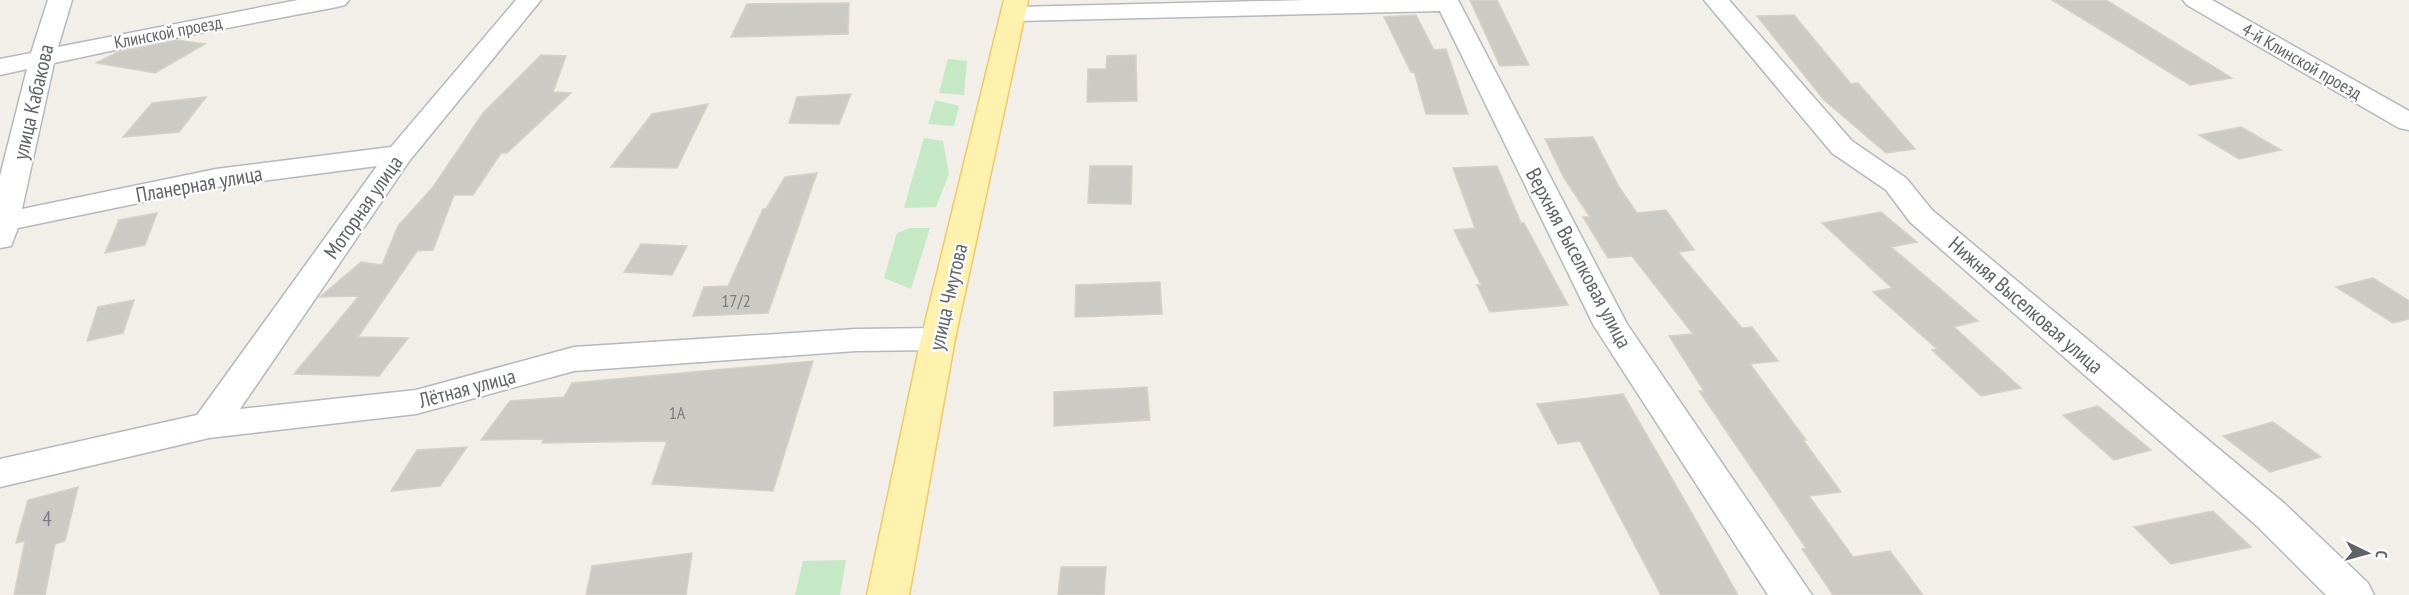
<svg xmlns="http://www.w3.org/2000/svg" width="2409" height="595" viewBox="0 0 2409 595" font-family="'PT Sans Narrow',sans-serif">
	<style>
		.green { fill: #c5e8c5 }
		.building { fill: #cccac5; stroke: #d6d1c6; stroke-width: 1.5 }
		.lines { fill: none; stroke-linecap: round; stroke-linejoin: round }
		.minor-casing { stroke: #b5b8bc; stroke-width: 3 }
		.major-casing { stroke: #f2c960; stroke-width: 3 }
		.minor { fill: #fff; fill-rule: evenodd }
		.major { fill: #fff2af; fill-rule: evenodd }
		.labels { text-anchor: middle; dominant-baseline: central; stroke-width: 4.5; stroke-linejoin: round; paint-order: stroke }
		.far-street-label { font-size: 18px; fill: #5f6368; stroke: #fff }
		.number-label { font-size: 18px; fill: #7a7d7f }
		.street-label { font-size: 21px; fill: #5f6368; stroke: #fff }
		.near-number-label { font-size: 21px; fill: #7a7d7f }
	</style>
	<rect width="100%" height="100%" fill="#f1efe8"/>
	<!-- green -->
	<path class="green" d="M 948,59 L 967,61 L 964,95 L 939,93 Z
		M 935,100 L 959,106 L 954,126 L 928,124 Z
		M 924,138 L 943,141 L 949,174 L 936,207 L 904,208 Z
		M 910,228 L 930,228 L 911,289 L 884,278 L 897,233 Z
		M 846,560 L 840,595 L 795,595 L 803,561 Z"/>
	<!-- building -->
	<path class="building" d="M 1470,0 L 1497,0 L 1529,65 L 1500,66 Z
		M 2052,0 L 2106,0 L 2232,78 L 2190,85 Z
		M 849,3 L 848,34 L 731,37 L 747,4 Z
		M 1416,15 L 1434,50 L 1446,49 L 1468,114 L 1426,114 L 1414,71 L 1411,72 L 1384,17 Z
		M 1794,15 L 1851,84 L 1858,83 L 1915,149 L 1886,153 L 1824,100 L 1757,16 Z
		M 177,40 L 205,44 L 155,73 L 96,63 L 118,52 Z
		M 541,55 L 566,56 L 553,92 L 571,93 L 507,153 L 501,153 L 473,195 L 454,195 L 433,250 L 417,251 L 358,337 L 408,338 L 379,376 L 294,374 L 359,296 L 320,297 L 361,262 L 382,265 L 398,226 L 433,187 L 483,113 Z
		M 1136,55 L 1137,101 L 1087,102 L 1088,69 L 1106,69 L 1107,56 Z
		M 851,94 L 839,124 L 789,123 L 797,97 Z
		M 206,97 L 179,132 L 123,137 L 152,103 Z
		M 708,104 L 677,168 L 611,167 L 652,114 Z
		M 2241,127 L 2281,150 L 2239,159 L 2199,135 Z
		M 1593,137 L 1619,187 L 1637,213 L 1666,210 L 1694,250 L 1678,252 L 1742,328 L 1752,327 L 1778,361 L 1750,364 L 1806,440 L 1803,440 L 1841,492 L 1809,496 L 1853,557 L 1890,551 L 1923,595 L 1833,595 L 1802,549 L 1806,548 L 1699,391 L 1704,391 L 1669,336 L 1693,334 L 1632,256 L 1608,258 L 1583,217 L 1590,217 L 1564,178 L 1545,139 Z
		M 1090,166 L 1132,166 L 1131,204 L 1088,203 Z
		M 1497,166 L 1521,223 L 1524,223 L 1568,305 L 1490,312 L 1477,285 L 1481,285 L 1454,230 L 1475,228 L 1453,168 Z
		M 817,173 L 768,313 L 693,316 L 704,287 L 728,286 L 763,209 L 766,209 L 785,177 Z
		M 1881,212 L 1917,242 L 1891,247 L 1978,321 L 1954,327 L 2021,388 L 1981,396 L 1932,350 L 1937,349 L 1873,292 L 1892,288 L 1822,223 Z
		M 157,213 L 145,245 L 105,253 L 119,220 Z
		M 641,244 L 687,246 L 672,275 L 624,272 Z
		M 2373,278 L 2409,301 L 2409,319 L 2393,323 L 2336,287 Z
		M 1160,282 L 1162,314 L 1075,317 L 1076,285 Z
		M 134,300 L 123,333 L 87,341 L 98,307 Z
		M 813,361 L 773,491 L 652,484 L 667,441 L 542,443 L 544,439 L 481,440 L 510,401 L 564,397 L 572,383 Z
		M 1147,387 L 1150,420 L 1054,426 L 1054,392 Z
		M 1623,394 L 1690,510 L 1738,595 L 1661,595 L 1580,441 L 1558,444 L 1537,404 Z
		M 2098,406 L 2151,450 L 2114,460 L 2063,415 Z
		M 2273,422 L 2321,457 L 2270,472 L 2223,436 Z
		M 467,447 L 440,486 L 391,491 L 417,450 Z
		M 78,487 L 65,541 L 55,544 L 45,595 L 14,595 L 25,541 L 16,543 L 28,500 Z
		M 2213,511 L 2251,547 L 2171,564 L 2134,527 Z
		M 692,553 L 686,595 L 586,595 L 592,566 Z
		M 1061,567 L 1106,567 L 1104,595 L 1058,595 Z"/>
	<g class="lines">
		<defs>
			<path id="minor" d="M 48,0 L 72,0 L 58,47 L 298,0 L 349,0 L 345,5 L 337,7 L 148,43 L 54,63 L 22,209 L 216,169 L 391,147 L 516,0 L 541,0 L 410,160 L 240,409 L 416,390 L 574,347 L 856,329 L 938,328 L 950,331 L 955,339 L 950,347 L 938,350 L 856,351 L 574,371 L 416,414 L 209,438 L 0,487 L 0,459 L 197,415 L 377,166 L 216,187 L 18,228 L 11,246 L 0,248 L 0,176 L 27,69 L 0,75 L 0,59 L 31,53 Z
				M 1307,0 L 1458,0 L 1627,324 L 1812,595 L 1768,595 L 1594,326 L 1440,11 L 1013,21 L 1004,19 L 1001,14 L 1004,9 L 1013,7 Z
				M 1704,0 L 1729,0 L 1852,141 L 1906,178 L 1932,210 L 2285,504 L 2368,583 L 2374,595 L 2326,595 L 2257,526 L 1910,222 L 1886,190 L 1832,153 Z
				M 2183,0 L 2212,0 L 2409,111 L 2409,130 L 2399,128 L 2187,5 Z"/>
			<path id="major" d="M 1004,0 L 1028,0 L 955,339 L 909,595 L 867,595 L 921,339 Z"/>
		</defs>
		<!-- minor casing -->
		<use href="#minor" class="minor-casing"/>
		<!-- major casing -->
		<use href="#major" class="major-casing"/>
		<!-- minor -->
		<use href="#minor" class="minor"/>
		<!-- major -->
		<use href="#major" class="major"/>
	</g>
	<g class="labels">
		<!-- far-street labels -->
		<g class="far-street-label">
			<text transform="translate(168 32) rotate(-11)">Клинской проезд</text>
			<text transform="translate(2302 61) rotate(30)">4-й Клинской проезд</text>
		</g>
		<!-- number labels -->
		<g class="number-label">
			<text x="736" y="300">17/2</text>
			<text x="677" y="412">1А</text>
		</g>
		<!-- street labels -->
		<g class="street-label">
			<text transform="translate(33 102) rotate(-77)">улица Кабакова</text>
			<text transform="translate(199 184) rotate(-10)">Планерная улица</text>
			<text transform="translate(363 207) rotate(-55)">Моторная улица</text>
			<text transform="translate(1579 258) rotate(62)">Верхняя Выселковая улица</text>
			<text transform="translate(948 297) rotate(-77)">улица Чмутова</text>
			<text transform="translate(2026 305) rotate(41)">Нижняя Выселковая улица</text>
			<text transform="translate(467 388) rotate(-15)">Лётная улица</text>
		</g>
		<!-- near-number labels -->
		<g class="near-number-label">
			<text x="47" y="518">4</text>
		</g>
	</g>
	<!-- north arrow -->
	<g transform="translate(2367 553) rotate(95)" stroke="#ffffff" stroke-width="4.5" paint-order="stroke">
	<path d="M0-4.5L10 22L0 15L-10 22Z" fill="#5f6368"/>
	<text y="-9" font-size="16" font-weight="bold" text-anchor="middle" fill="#5f6368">С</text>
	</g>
</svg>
